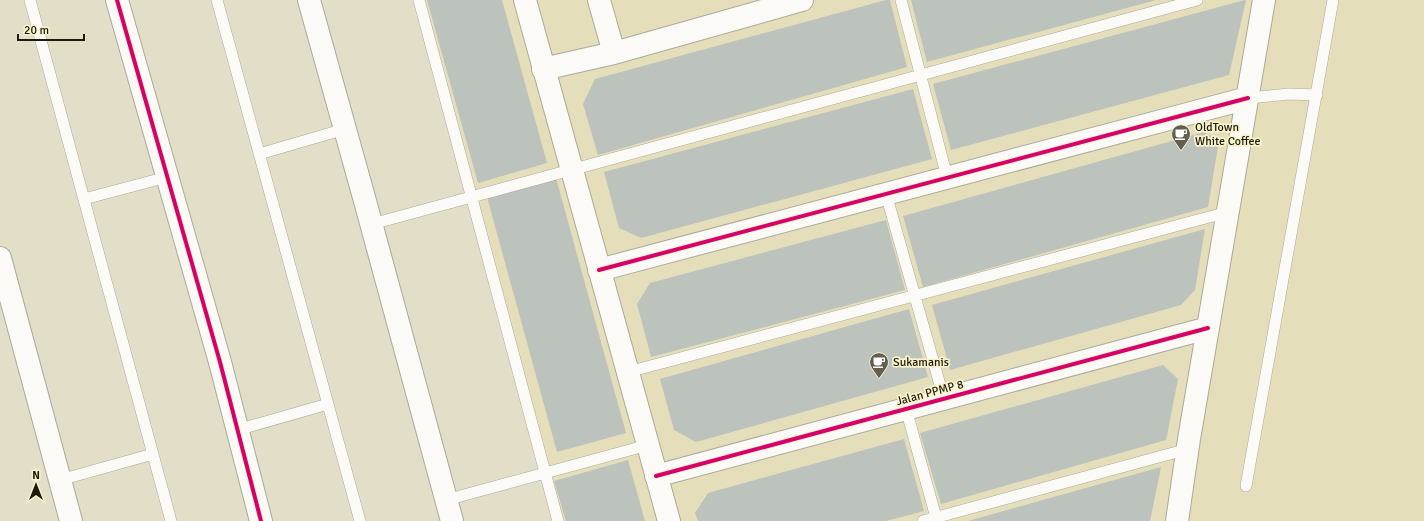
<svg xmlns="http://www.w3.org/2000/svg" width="1424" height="521" viewBox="0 0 1424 521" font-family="Signika,sans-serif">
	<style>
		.built { fill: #e4dfba }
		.building { fill: #bcc2bc }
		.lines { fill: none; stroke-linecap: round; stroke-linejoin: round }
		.service-casing { stroke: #aca998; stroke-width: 12 }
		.minor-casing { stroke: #aca998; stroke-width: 24 }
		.service { stroke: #fbfaf7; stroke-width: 11 }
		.minor { stroke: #fbfaf7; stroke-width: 22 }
		.cycleway-casing { stroke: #f9f3cb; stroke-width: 6 }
		.cycleway { stroke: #d6006c; stroke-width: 4 }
		.labels { text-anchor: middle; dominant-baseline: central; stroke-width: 3.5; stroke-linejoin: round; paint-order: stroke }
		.poi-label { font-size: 12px; fill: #1d1b0c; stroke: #f9f3cb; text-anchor: start }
		.street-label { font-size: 12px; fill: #1d1b0c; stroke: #f9f3cb }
	</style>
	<rect width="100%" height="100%" fill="#e2dec8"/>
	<!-- built -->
	<path class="built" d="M 420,0 L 1424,0 L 1424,521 L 559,521 Z"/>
	<!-- building -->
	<path class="building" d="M 427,0 L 502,0 L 547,163 L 478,183 Z
		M 886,0 L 890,0 L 907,67 L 598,155 L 583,104 L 595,79 Z
		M 911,0 L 1156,0 L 927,62 Z
		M 1245,0 L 1246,0 L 1229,75 L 951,150 L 933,84 Z
		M 913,89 L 932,159 L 641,238 L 619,228 L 604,172 Z
		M 1204,132 L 1219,140 L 1208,207 L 923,287 L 903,216 Z
		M 556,178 L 626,433 L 557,452 L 487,197 Z
		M 886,220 L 905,290 L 651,357 L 637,304 L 650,283 Z
		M 1205,229 L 1195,290 L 1181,305 L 950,370 L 932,305 Z
		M 909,309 L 928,377 L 696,442 L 674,430 L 660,379 Z
		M 1163,365 L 1178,379 L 1166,440 L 941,504 L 920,433 Z
		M 904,439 L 924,511 L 886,521 L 698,521 L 695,513 L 708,493 Z
		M 628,460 L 645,521 L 566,521 L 554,481 Z
		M 1161,467 L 1150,521 L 968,521 Z"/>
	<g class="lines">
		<defs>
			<path id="service" d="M 30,0 L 171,521
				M 217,0 L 360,521
				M 419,0 L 558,521
				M 901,0 L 947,177
				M 1248,98 L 1289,94 L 1317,95
				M 259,154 L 345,129
				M 886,194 L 944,399
				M 84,199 L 167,177
				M 372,224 L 1197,0
				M 628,372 L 1228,212
				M 906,409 L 937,521
				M 237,430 L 328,404
				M 60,480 L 153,454
				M 1246,486 L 1333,0
				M 446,500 L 648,445
				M 923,521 L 1188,449"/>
			<path id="minor" d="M 117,0 L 220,362 L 261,521
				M 309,0 L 365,201 L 452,521
				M 525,0 L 669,521
				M 599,0 L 614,53
				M 543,69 L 614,53 L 802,0
				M 0,258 L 71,521
				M 599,270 L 1248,98
				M 656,476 L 1208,328
				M 1177,521 L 1189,439 L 1264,0"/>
		</defs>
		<!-- service casing -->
		<use href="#service" class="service-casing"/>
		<!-- minor casing -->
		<use href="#minor" class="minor-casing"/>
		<!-- service -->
		<use href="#service" class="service"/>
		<!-- minor -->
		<use href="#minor" class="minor"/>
		<defs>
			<path id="cycleway" d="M 117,0 L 220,362 L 261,521
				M 599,270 L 1248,98
				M 656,476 L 1208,328"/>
		</defs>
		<!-- cycleway casing -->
		<use href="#cycleway" class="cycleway-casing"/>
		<!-- cycleway -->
		<use href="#cycleway" class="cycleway"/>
	</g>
	<!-- icons -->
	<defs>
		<symbol id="cafe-pin" viewBox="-11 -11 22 30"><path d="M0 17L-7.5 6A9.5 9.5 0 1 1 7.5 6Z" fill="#625f4e" stroke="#f9f3cb"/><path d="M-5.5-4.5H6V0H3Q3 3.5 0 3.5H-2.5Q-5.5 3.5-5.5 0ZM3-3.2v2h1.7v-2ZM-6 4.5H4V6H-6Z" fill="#fff"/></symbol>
	</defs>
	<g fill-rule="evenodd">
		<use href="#cafe-pin" x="1170" y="123" width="22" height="30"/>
		<use href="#cafe-pin" x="868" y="351" width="22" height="30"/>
	</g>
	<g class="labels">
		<!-- poi labels -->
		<g class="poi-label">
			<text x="1195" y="127">OldTown<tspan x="1195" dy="14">White Coffee</tspan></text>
			<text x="893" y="362">Sukamanis</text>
		</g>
		<!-- street labels -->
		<g class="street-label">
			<text transform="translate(930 393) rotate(-15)">Jalan PPMP 8</text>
		</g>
	</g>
	<!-- north arrow -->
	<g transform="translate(36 485)" stroke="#f9f3cb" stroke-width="3" paint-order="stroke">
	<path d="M0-3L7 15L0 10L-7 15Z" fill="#1d1b0c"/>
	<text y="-6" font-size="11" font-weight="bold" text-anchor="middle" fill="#1d1b0c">N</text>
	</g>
	<!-- scale -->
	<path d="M18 34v6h66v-6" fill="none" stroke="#1d1b0c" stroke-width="2"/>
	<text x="24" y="34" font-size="12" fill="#1d1b0c" stroke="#f9f3cb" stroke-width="3" paint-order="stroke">20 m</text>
</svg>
